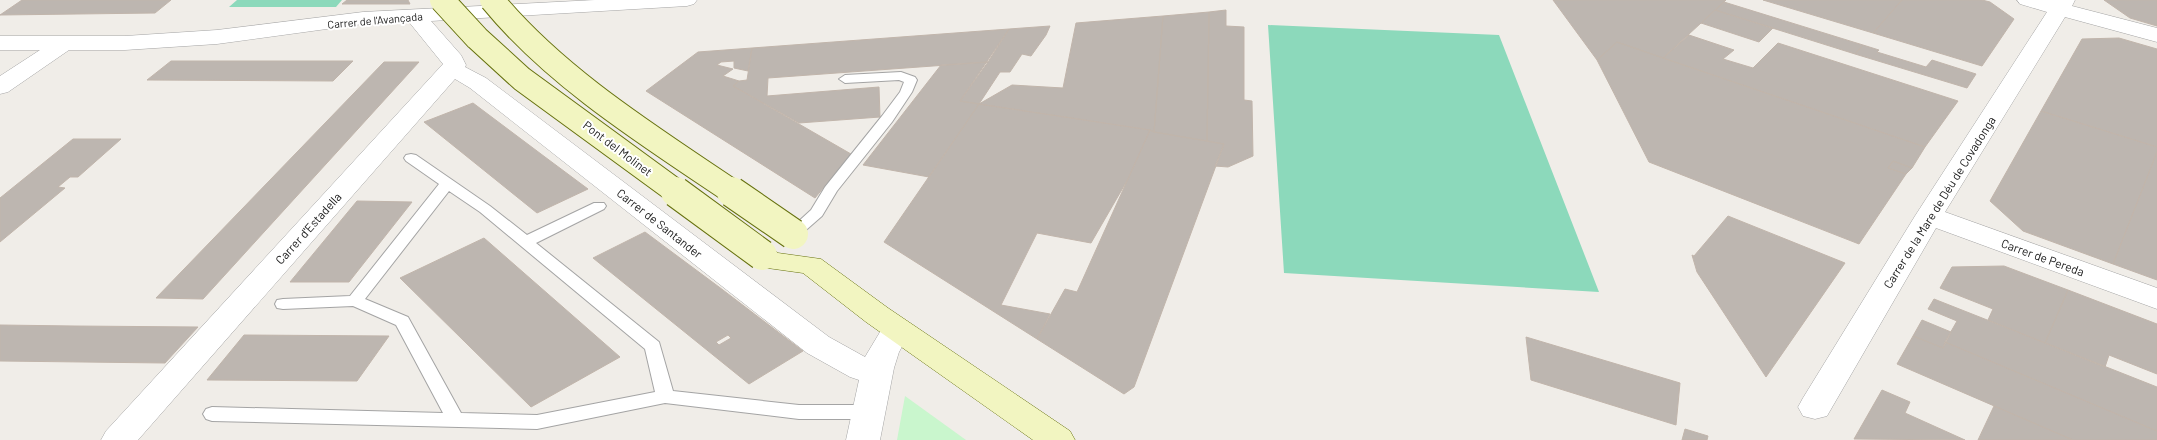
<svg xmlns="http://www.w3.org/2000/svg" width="2157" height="440" viewBox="0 0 2157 440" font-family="Barlow,sans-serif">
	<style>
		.park { fill: #c9f6cd }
		.pitch { fill: #8cd9bb }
		.building { fill: #bdb6b0; stroke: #c1b5ab; fill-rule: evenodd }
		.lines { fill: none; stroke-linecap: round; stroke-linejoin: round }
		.lane-casing { stroke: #a4a4a4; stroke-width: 2 }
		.street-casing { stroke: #a4a4a4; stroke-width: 1 }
		.secondary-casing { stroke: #66710e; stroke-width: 1 }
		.lane { fill: #fff; fill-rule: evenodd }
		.street { fill: #fff; fill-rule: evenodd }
		.secondary { fill: #f2f5c1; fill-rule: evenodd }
		.secondary-bridge-far1-casing { stroke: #66710e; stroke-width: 26; stroke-linecap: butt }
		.secondary-bridge-casing { stroke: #66710e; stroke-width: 32; stroke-linecap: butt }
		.secondary-bridge-far1 { stroke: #f2f5c1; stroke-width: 24 }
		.secondary-bridge { stroke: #f2f5c1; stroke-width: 30 }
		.labels { text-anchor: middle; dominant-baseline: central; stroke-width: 4; stroke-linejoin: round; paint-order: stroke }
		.far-street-label { font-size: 11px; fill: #202020; stroke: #fff }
		.street-label { font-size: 12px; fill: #202020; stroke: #fff }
	</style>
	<rect width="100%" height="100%" fill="#f0ede8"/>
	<!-- park -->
	<path class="park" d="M 905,396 L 966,440 L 897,440 Z"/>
	<!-- pitch -->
	<path class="pitch" d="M 237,0 L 342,0 L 336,7 L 229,7 Z
		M 1268,25 L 1499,35 L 1599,292 L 1284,273 Z"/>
	<!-- building -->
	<path class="building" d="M 22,0 L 171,0 L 155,13 L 0,15 Z
		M 347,0 L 408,0 L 410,4 L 342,4 Z
		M 1553,0 L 1726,0 L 1663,58 L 1617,42 L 1597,60 Z
		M 1763,0 L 1902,0 L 1873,33 Z
		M 1902,0 L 1982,0 L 1990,2 L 2014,19 L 1982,66 L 1873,33 Z
		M 2104,0 L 2157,0 L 2157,26 L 2130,18 Z
		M 1724,2 L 1863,45 L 1855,54 L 1715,10 Z
		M 1226,10 L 1226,26 L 1244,27 L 1244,100 L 1252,101 L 1253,156 L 1228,167 L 1215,166 L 1224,144 L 1207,141 L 1209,12 Z
		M 1715,10 L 1773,28 L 1759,42 L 1701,23 Z
		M 1209,12 L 1207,141 L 1154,132 L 1163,16 Z
		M 1163,16 L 1154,132 L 1150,130 L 979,104 L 1012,85 L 1063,88 L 1076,23 Z
		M 1050,26 L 1046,35 L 1031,56 L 1022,54 L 1010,72 L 1000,72 L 979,104 L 960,101 L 1009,29 Z
		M 1009,29 L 988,62 L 768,78 L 767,96 L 879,87 L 880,117 L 799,123 L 733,86 L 739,81 L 747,80 L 752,48 Z
		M 1689,35 L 1734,50 L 1723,59 L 1753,68 L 1778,43 L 1958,101 L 1925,147 L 1663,58 Z
		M 2119,38 L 2157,49 L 2157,147 L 2041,111 L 2082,39 Z
		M 1617,42 L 1663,58 L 1925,147 L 1912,168 L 1893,161 L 1888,168 L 1906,174 L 1859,244 L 1649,162 L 1597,60 Z
		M 1863,45 L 1879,50 L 1877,52 L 1926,67 L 1932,60 L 1976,74 L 1967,88 L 1855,54 Z
		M 752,48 L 748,71 L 734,68 L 734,61 L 721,62 L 717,65 L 733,69 L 723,76 L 739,81 L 733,86 L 851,154 L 815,198 L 646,91 L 698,52 Z
		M 171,61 L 353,61 L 333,81 L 147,80 Z
		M 384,62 L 419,62 L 203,299 L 156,298 Z
		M 988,62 L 960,101 L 979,104 L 929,177 L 863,165 L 941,65 Z
		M 473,103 L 545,157 L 588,189 L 537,213 L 424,122 Z
		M 979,104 L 1150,130 L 1128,179 L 1091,243 L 1037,233 L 1001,305 L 1050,314 L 1037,339 L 884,242 Z
		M 2041,111 L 2157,147 L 2157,152 L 2113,264 L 2023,231 L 1990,201 Z
		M 1150,130 L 1154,132 L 1224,144 L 1134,387 L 1124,394 L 1037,339 L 1065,289 L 1077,292 Z
		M 73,139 L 121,139 L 78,177 L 70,177 L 58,187 L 65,188 L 0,242 L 0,198 Z
		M 2157,152 L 2157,280 L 2113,264 Z
		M 1893,161 L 1912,168 L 1906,174 L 1888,168 Z
		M 357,201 L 412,202 L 349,282 L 290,282 Z
		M 1728,216 L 1845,263 L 1766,377 L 1697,272 L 1692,255 L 1694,256 Z
		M 645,232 L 719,287 L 803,351 L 749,384 L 593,258 ZM 728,335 L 731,338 L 719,345 L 716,342 Z
		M 484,238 L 620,357 L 531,407 L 400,278 Z
		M 2004,266 L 2068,290 L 2045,343 L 1988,320 L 1993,309 L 1940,288 L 1952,267 Z
		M 2068,290 L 2157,324 L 2157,374 L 2109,355 L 2105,367 L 2045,343 Z
		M 1934,299 L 2157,387 L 2157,431 L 1945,342 L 1957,321 L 1928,309 Z
		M 1922,320 L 1951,332 L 1943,348 L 1913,336 Z
		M 0,325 L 75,326 L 198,327 L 165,363 L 0,361 Z
		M 244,335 L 389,336 L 357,381 L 207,380 Z
		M 1913,336 L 1943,348 L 1945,342 L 2157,431 L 2157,440 L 2073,440 L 1897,364 Z
		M 1526,337 L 1680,383 L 1676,425 L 1531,380 Z
		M 1882,390 L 1910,402 L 1905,413 L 1965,440 L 1854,439 Z
		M 1994,406 L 2073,440 L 1978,440 Z
		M 1685,429 L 1708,436 L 1707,440 L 1682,440 Z"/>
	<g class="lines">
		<defs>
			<path id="lane" d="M 901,72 L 915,77 L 917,80 L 912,92 L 892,122 L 837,191 L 822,216 L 798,237 L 788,237 L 785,234 L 788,231 L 811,210 L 825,187 L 882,116 L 900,92 L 904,82 L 899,80 L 845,83 L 839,79 L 845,75 Z
				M 411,154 L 416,155 L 490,206 L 527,235 L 594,203 L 604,203 L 606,206 L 604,209 L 536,243 L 659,342 L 673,391 L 799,405 L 869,405 L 875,407 L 878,412 L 875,417 L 869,419 L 799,419 L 665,403 L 537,429 L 212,421 L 206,419 L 203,414 L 206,409 L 212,407 L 443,413 L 396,325 L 353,306 L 283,309 L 277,308 L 275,304 L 277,300 L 283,299 L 350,296 L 439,184 L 406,161 L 404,158 L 406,155 ZM 449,191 L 480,212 L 645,349 L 655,392 L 537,415 L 461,413 L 408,317 L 365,299 Z"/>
			<path id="street" d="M 595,0 L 697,0 L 694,4 L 687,6 L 431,21 L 461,55 L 466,65 L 465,67 L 486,78 L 829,337 L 865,357 L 886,322 L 897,319 L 908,322 L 912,329 L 899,352 L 894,368 L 880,440 L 846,440 L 859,380 L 850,377 L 807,353 L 470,88 L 455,79 L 138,440 L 101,440 L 106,431 L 443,64 L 409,22 L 363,24 L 217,44 L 125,50 L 69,50 L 8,92 L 0,94 L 0,76 L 40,50 L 0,50 L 0,36 L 125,36 L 217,30 L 363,12 Z
				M 2017,0 L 2075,0 L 2072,6 L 2157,28 L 2157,42 L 2065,17 L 1945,212 L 2157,288 L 2157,309 L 1936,228 L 1827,416 L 1815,419 L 1803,416 L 1798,407 L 1803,398 L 1915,216 L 2047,12 L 2020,4 Z"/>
			<path id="secondary" d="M 762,246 L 772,249 L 778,253 L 821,259 L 888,308 L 1070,431 L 1075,440 L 1033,440 L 866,322 L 803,273 L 760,267 L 748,255 L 752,249 Z"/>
		</defs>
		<!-- lane casing -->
		<use href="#lane" class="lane-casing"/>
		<!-- street casing -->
		<use href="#street" class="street-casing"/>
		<!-- secondary casing -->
		<use href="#secondary" class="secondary-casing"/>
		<!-- lane -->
		<use href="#lane" class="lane"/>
		<!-- street -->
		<use href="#street" class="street"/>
		<!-- secondary -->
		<use href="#secondary" class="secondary"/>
		<defs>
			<path id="secondary-bridge-far1" d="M 442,0 L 477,38 L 522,79 L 678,193
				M 492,0 C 556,78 651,137 734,193"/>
			<path id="secondary-bridge" d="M 676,192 L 762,255
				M 732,192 L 793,234"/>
		</defs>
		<!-- secondary-bridge-far1 casing -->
		<use href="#secondary-bridge-far1" class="secondary-bridge-far1-casing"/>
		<!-- secondary-bridge casing -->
		<use href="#secondary-bridge" class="secondary-bridge-casing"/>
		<!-- secondary-bridge-far1 -->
		<use href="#secondary-bridge-far1" class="secondary-bridge-far1"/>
		<!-- secondary-bridge -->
		<use href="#secondary-bridge" class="secondary-bridge"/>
	</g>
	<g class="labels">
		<!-- far-street labels -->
		<g class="far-street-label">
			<text transform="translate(375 20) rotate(-5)">Carrer de l'Avançada</text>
		</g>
		<!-- street labels -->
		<g class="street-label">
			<text transform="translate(618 148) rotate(37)">Pont del Molinet</text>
			<text transform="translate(1939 202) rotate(-58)">Carrer de la Mare de Déu de Covadonga</text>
			<text transform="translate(660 223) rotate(38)">Carrer de Santander</text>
			<text transform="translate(308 228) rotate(-48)">Carrer d'Estadella</text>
			<text transform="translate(2043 257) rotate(20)">Carrer de Pereda</text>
		</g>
	</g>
</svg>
